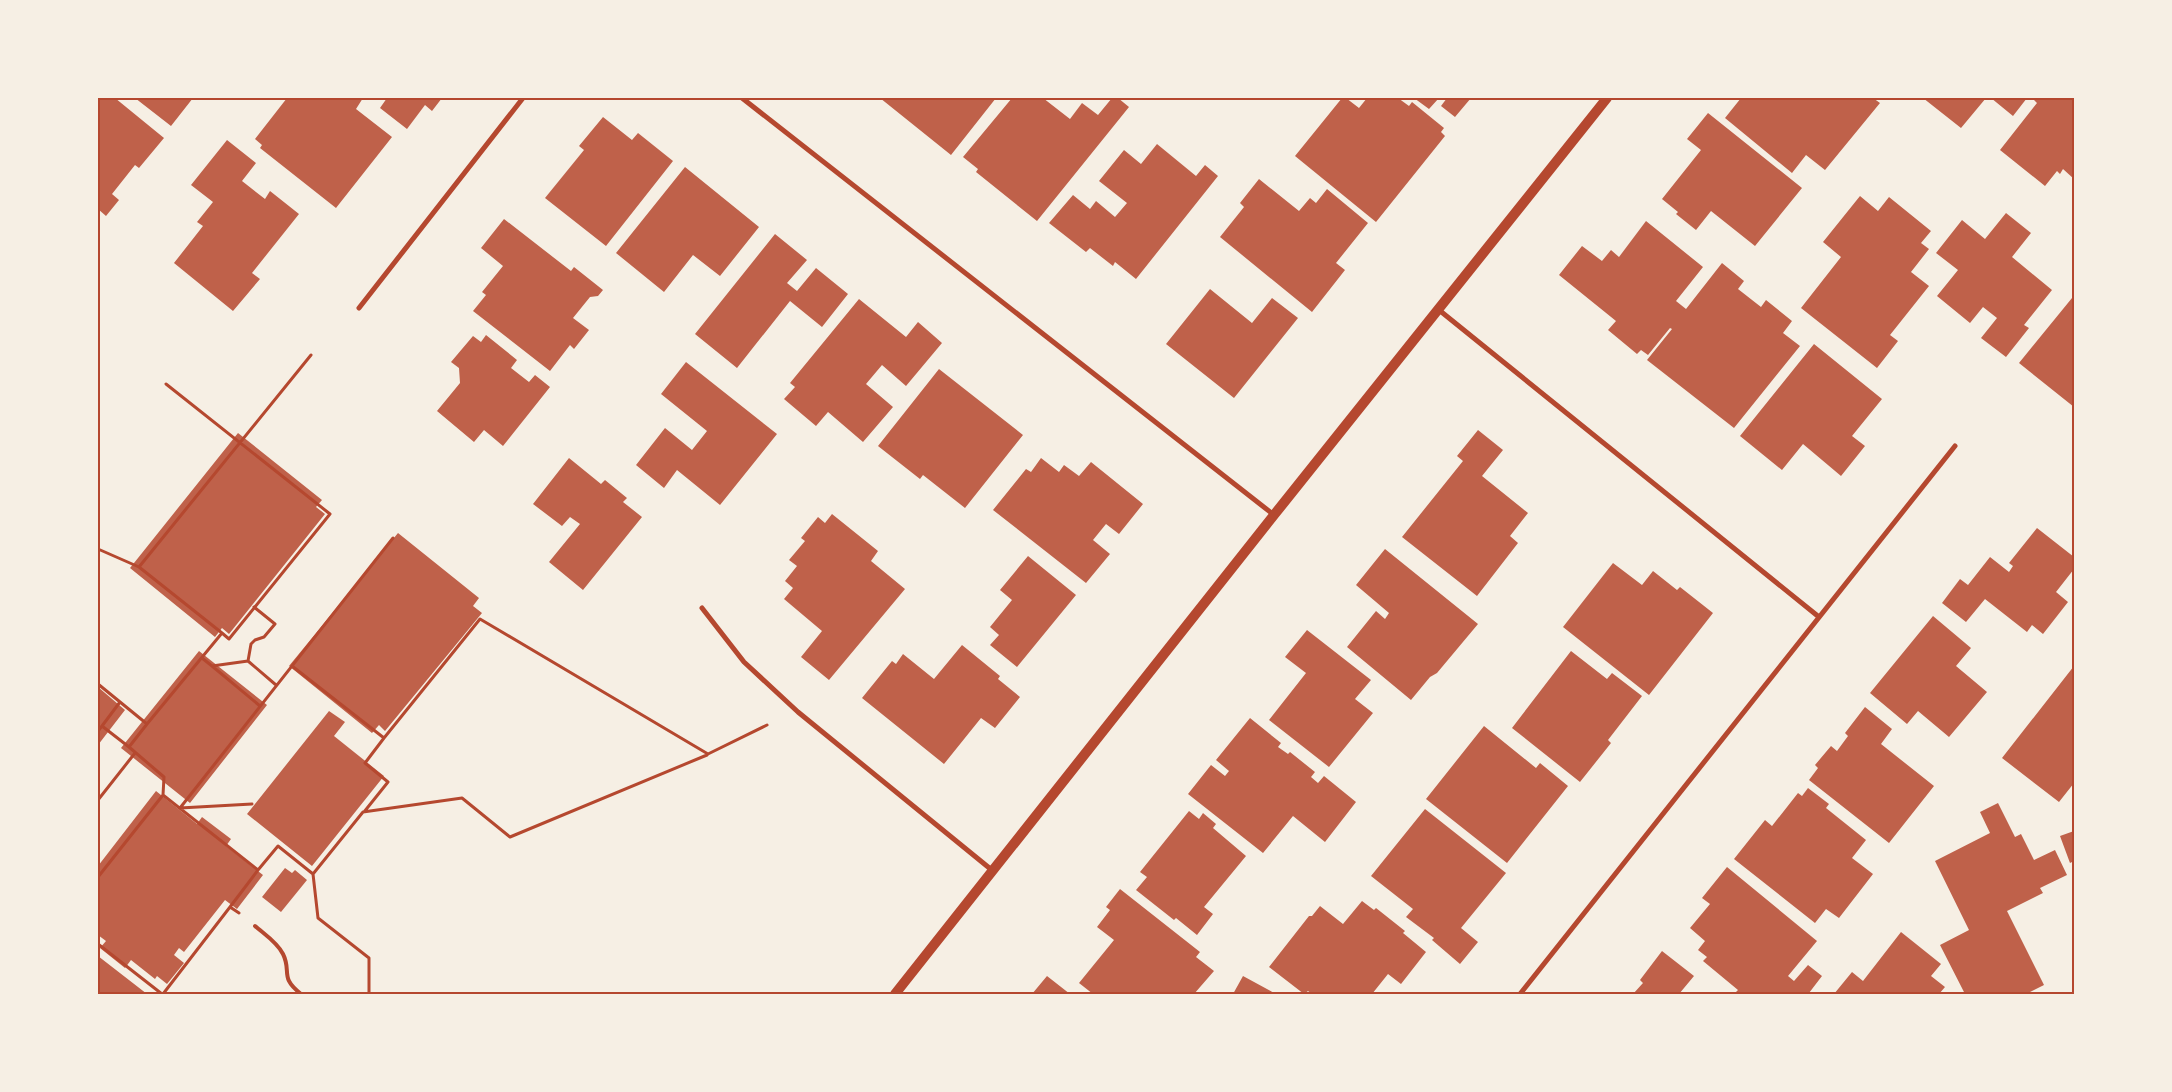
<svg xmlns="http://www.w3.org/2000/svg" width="2172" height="1092" viewBox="0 0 2172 1092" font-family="Barlow,sans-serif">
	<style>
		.building { fill: #bf614a }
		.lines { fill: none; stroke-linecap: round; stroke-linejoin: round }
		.path { stroke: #b5482f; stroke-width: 3 }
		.service { stroke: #b5482f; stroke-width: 4 }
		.minor { stroke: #b5482f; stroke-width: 5 }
		.secondary { stroke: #b5482f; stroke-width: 10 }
		.neatline { fill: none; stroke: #b5482f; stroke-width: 2 }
	</style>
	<rect width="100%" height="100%" fill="#f6efe4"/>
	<!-- building -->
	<path class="building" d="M 98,98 L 115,98 L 164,138 L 139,168 L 135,165 L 112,194 L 119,200 L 106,216 L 98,209 Z
		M 135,98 L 193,98 L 171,126 Z
		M 287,98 L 363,98 L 356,109 L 392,137 L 336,208 L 260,148 L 262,145 L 255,139 Z
		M 387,98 L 442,98 L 432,111 L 425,105 L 407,129 L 380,108 Z
		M 880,98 L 996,98 L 951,155 Z
		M 1012,98 L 1043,98 L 1070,119 L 1082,103 L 1098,115 L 1112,98 L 1118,98 L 1129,107 L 1037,221 L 976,172 L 978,169 L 963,157 Z
		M 1342,98 L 1346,98 L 1359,108 L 1367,98 L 1398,98 L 1409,106 L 1412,102 L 1444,128 L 1441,132 L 1445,136 L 1376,222 L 1295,156 Z
		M 1414,98 L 1439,98 L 1429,109 Z
		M 1447,98 L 1471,98 L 1455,117 L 1441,106 Z
		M 1741,98 L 1873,98 L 1880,103 L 1825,170 L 1806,155 L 1792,173 L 1725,118 Z
		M 1923,98 L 1986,98 L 1961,128 Z
		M 1991,98 L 2027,98 L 2013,116 Z
		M 2036,98 L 2074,98 L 2074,179 L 2063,169 L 2060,174 L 2057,171 L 2045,186 L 2000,150 L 2037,103 L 2034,100 Z
		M 1708,113 L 1802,188 L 1755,246 L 1711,211 L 1696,230 L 1676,214 L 1678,212 L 1662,199 L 1701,150 L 1687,139 Z
		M 603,117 L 632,140 L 638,133 L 673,161 L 606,246 L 545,198 L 584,150 L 579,146 Z
		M 227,140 L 256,163 L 242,181 L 265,199 L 270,191 L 299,214 L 252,273 L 260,279 L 233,311 L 174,263 L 203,226 L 197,222 L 213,202 L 191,185 Z
		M 1157,144 L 1196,176 L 1205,165 L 1218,176 L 1136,279 L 1115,262 L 1113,266 L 1090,248 L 1086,252 L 1049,223 L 1073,195 L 1090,209 L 1096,201 L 1115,217 L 1127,203 L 1099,181 L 1124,150 L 1141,164 Z
		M 685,167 L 759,227 L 720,276 L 693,255 L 664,292 L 616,253 Z
		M 1259,179 L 1299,211 L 1310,198 L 1316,203 L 1327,189 L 1368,223 L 1336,263 L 1345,270 L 1312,312 L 1220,237 L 1244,207 L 1240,203 Z
		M 1860,196 L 1878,211 L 1889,197 L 1931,231 L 1921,243 L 1929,249 L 1911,272 L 1929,286 L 1890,335 L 1898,341 L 1877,368 L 1801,308 L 1841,257 L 1823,242 Z
		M 2006,213 L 2031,233 L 2012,257 L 2052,290 L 2024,325 L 2029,328 L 2006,357 L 1981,338 L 1997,318 L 1983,307 L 1970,323 L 1937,296 L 1958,270 L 1936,253 L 1962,220 L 1985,239 Z
		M 504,219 L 571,271 L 574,267 L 603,290 L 598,296 L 590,297 L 573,318 L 589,330 L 574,349 L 570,345 L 550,371 L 473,311 L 486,295 L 482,292 L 503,266 L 481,248 Z
		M 1646,221 L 1703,267 L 1676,301 L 1686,309 L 1722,263 L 1744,281 L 1738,289 L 1761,307 L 1766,300 L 1792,321 L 1783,333 L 1800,346 L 1734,428 L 1647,360 L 1672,329 L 1670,328 L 1648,355 L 1641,350 L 1637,354 L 1608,330 L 1616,321 L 1559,275 L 1582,246 L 1602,261 L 1611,250 L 1619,257 Z
		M 775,234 L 807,260 L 787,283 L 797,291 L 816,268 L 848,294 L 822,327 L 790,301 L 737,368 L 695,334 Z
		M 1210,289 L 1252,323 L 1272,298 L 1298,318 L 1234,398 L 1166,344 Z
		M 2072,298 L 2074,300 L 2074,407 L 2019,363 Z
		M 859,299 L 906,337 L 918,322 L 942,343 L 906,386 L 882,365 L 866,384 L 893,407 L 863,442 L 828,412 L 816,426 L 784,399 L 795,387 L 790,383 Z
		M 486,335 L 517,360 L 511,368 L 529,382 L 535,375 L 550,387 L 503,446 L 484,430 L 474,442 L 437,411 L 460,383 L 459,368 L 451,362 L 473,336 L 481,342 Z
		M 1814,344 L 1882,399 L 1852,436 L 1865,446 L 1841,476 L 1803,444 L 1782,470 L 1740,436 Z
		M 686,362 L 777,434 L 720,505 L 677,470 L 664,488 L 636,465 L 665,428 L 692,450 L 707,431 L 661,394 Z
		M 939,369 L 1023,435 L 965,508 L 923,475 L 920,479 L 878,446 Z
		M 1478,430 L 1503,450 L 1482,476 L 1528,513 L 1510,536 L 1518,543 L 1477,596 L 1402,537 L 1463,461 L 1457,456 Z
		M 238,433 L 322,500 L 316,507 L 325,514 L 229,634 L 222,628 L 215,637 L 130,568 Z
		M 569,458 L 601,484 L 605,480 L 627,498 L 623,502 L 642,517 L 583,590 L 549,562 L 580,524 L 570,517 L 562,526 L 533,504 Z
		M 1041,458 L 1059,472 L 1064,465 L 1079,476 L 1091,462 L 1143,504 L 1119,534 L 1106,524 L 1093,540 L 1110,554 L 1086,583 L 993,510 L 1026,469 L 1031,472 Z
		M 832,514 L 878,551 L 871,561 L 905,589 L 829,680 L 801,657 L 822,631 L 784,599 L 793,588 L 785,581 L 797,566 L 789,560 L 805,541 L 801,538 L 818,517 L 825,523 Z
		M 2037,528 L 2074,557 L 2074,569 L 2056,592 L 2068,602 L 2043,634 L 2032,625 L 2027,632 L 1985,599 L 1966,622 L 1942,603 L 1960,579 L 1968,585 L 1990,557 L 2009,572 L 2013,566 L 2009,563 Z
		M 398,533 L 479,598 L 473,606 L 482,613 L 385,731 L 379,725 L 372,733 L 289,666 Z
		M 1385,549 L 1478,624 L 1437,673 L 1430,677 L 1411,700 L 1347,647 L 1376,611 L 1385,619 L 1389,613 L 1356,585 Z
		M 1028,556 L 1076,595 L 1017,667 L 990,645 L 999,635 L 990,627 L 1012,600 L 1000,590 Z
		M 1613,563 L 1642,585 L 1653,571 L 1677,590 L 1680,587 L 1713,613 L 1649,695 L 1563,627 Z
		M 1933,616 L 1971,648 L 1956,666 L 1987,692 L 1949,737 L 1918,711 L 1907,724 L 1870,693 Z
		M 1307,630 L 1371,680 L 1355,699 L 1373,713 L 1329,767 L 1269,720 L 1306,673 L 1285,657 Z
		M 962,645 L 1000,676 L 998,679 L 1020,697 L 995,728 L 981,718 L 944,764 L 862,698 L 892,661 L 896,664 L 903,654 L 934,679 Z
		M 199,651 L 267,705 L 190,803 L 121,748 Z
		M 1571,651 L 1607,679 L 1612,673 L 1642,696 L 1608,740 L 1611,743 L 1580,782 L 1512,728 Z
		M 2074,666 L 2074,783 L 2059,802 L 2002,758 Z
		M 98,687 L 125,710 L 98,745 Z
		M 1865,707 L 1892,729 L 1881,744 L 1934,786 L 1889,843 L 1809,780 L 1818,768 L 1815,765 L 1831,746 L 1837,751 L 1848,736 L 1845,733 Z
		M 329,711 L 345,722 L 334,736 L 384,776 L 312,866 L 247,814 Z
		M 1250,718 L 1281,743 L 1278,747 L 1288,754 L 1290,752 L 1315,772 L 1311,777 L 1318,783 L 1324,776 L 1356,802 L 1325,842 L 1293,816 L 1263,853 L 1188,794 L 1211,765 L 1225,776 L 1229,771 L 1216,760 Z
		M 1484,726 L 1536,768 L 1540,763 L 1568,786 L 1507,863 L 1426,799 Z
		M 1808,788 L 1829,804 L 1826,808 L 1866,840 L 1852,858 L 1873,874 L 1839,918 L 1826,909 L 1815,923 L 1734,859 L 1765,820 L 1772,826 L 1798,793 L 1802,796 Z
		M 156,791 L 197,824 L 202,817 L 231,839 L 226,846 L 263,875 L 237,909 L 225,900 L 184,952 L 179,948 L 174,955 L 184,963 L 167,984 L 157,976 L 155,979 L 131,960 L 125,968 L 100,948 L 106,941 L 98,935 L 98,866 Z
		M 1998,803 L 2015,837 L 2021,834 L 2034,860 L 2055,850 L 2067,875 L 2040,888 L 2043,893 L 2007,911 L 2044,985 L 2026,994 L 1965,994 L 1940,945 L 1969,930 L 1935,861 L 1990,833 L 1980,812 Z
		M 1425,809 L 1506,873 L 1461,928 L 1478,942 L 1460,964 L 1432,940 L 1434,938 L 1406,917 L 1413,909 L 1371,876 Z
		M 1189,811 L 1199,819 L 1203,813 L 1216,824 L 1213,828 L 1246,856 L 1204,907 L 1213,914 L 1197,935 L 1176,918 L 1174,920 L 1136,890 L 1147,877 L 1140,872 Z
		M 2074,831 L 2074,861 L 2070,863 L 2060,836 Z
		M 1727,867 L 1817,941 L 1788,976 L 1794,981 L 1808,965 L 1822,976 L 1809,993 L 1812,994 L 1734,994 L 1738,990 L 1703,961 L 1707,957 L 1698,950 L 1705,941 L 1690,928 L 1710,904 L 1702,898 Z
		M 285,868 L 292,873 L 295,870 L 307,880 L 281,912 L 262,897 Z
		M 1120,889 L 1200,952 L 1196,957 L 1214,971 L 1194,994 L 1093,994 L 1079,983 L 1114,940 L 1097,927 L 1110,910 L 1106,907 Z
		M 1362,901 L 1374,910 L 1376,908 L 1405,931 L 1403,933 L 1426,952 L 1401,984 L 1388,974 L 1372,994 L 1312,994 L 1308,991 L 1304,994 L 1269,967 L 1309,916 L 1312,916 L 1320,906 L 1343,924 Z
		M 1901,932 L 1941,964 L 1931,976 L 1945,987 L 1939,994 L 1834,994 L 1852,972 L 1863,981 Z
		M 1662,951 L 1694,976 L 1679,994 L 1633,994 L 1643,983 L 1640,980 Z
		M 98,956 L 147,994 L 98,994 Z
		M 1047,976 L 1070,994 L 1032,994 Z
		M 1243,976 L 1276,994 L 1233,994 Z"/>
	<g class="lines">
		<!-- path -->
		<path class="path" d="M 166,384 L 330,514 L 229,639 L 222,633
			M 98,549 L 139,567 L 311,355
			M 202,658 L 212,666 L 248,661 L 276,685
			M 248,661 L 251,644 L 255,640 L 264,637 L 275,624 L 254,607
			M 212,666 L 260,706
			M 292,666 L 384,738 L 480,619 L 708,754 L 767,725
			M 98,684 L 147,724 L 222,633 L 139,567
			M 147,724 L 129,747 L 164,777 L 163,795
			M 102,726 L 120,702
			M 98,731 L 102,726 L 129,747
			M 98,800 L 135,753
			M 180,808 L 393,538
			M 180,808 L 252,804
			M 364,812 L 388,782 L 365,763 L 384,738
			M 258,870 L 278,846 L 313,874 L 363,812 L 462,798 L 510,837 L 707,755
			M 313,874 L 318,918 L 369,958 L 369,994
			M 98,877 L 163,795 L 258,870 L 230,907 L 239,913
			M 98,944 L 162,994
			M 163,994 L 230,907"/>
		<!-- service -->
		<path class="service" d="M 255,926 C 264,934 277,942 283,954 C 292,972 279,977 301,994"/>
		<!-- minor -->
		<path class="minor" d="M 742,98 L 1274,515
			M 359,308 L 523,98
			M 1439,310 L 1819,617
			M 702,608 L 744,662 L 798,712 L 993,871
			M 1520,994 L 1955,446"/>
		<!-- secondary -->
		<path class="secondary" d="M 895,994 L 1274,515 L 1607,98"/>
	</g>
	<!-- border -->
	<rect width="2172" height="1092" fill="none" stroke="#f6efe4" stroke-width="198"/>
	<rect x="99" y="99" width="1974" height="894" class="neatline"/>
</svg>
